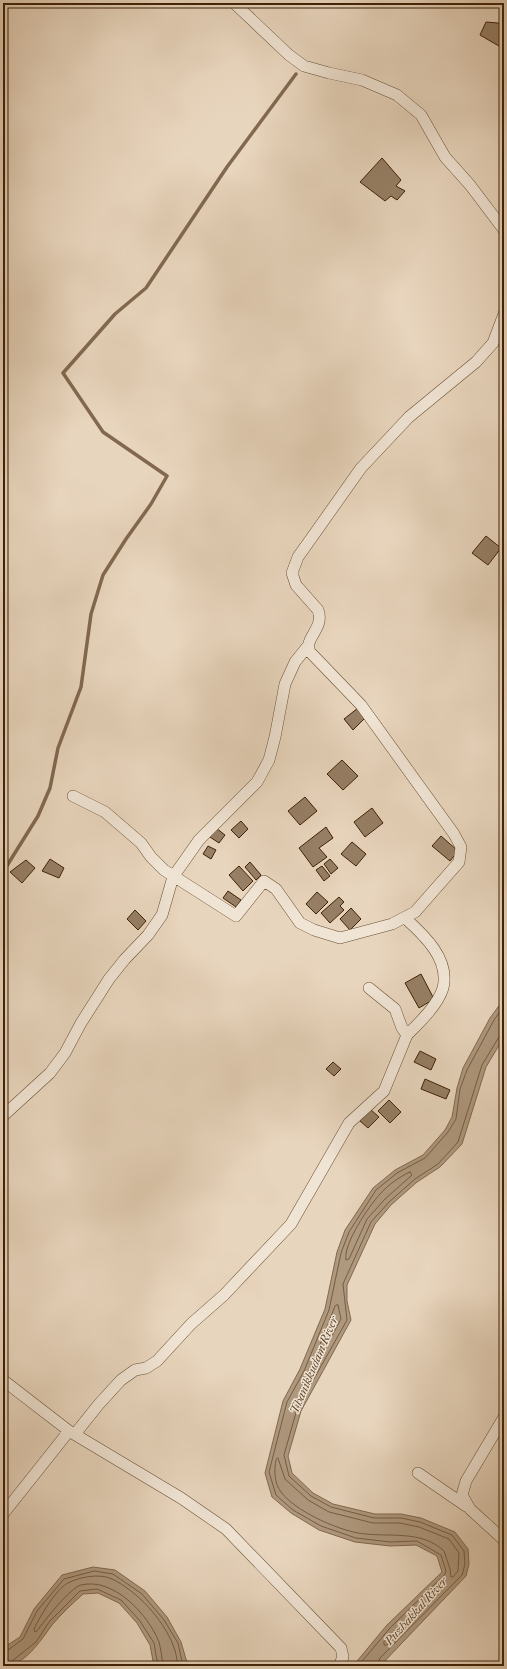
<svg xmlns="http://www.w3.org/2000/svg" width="507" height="1669" viewBox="0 0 507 1669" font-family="'IM FELL French Canon',serif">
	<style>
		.water { fill: #ae987e; stroke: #81684e }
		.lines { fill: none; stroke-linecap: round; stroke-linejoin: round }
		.shore { stroke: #765c42; stroke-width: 1 }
		.stream { stroke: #81684e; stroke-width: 3.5 }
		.building { fill: #967f65; stroke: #3e2105 }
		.minor-casing { stroke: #684e33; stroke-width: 12 }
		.minor { stroke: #f0e4d4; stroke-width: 11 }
		.labels { text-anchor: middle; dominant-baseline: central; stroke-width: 3; stroke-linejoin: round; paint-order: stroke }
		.water-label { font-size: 12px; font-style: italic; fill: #604529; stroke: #f0e4d4 }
	</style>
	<rect width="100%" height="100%" fill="#e8d5bd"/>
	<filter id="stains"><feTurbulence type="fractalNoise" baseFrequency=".005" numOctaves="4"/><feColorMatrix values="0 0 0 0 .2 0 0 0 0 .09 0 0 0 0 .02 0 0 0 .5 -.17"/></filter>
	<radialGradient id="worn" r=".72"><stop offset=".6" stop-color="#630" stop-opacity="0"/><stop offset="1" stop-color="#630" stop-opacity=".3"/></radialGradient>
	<!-- water -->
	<path class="water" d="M 504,999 L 504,1037 L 486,1067 L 462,1144 L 440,1167 L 417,1182 L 391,1205 L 375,1224 L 347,1285 L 347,1301 L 351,1320 L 301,1411 L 288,1456 L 292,1473 L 313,1493 L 333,1504 L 375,1514 L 401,1514 L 421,1518 L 455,1532 L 468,1549 L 469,1564 L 466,1576 L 380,1666 L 353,1666 L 387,1625 L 442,1572 L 437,1556 L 416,1545 L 390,1546 L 355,1542 L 319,1530 L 291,1513 L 272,1497 L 265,1473 L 283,1401 L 300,1369 L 325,1309 L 337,1252 L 345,1230 L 373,1188 L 395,1170 L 423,1155 L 445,1130 L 452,1117 L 457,1088 L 463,1068 L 490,1018 Z
		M 93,1567 L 115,1570 L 145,1591 L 167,1617 L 181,1642 L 188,1666 L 154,1666 L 150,1645 L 137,1623 L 119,1603 L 98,1593 L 83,1594 C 72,1604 61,1614 52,1625 C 40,1641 25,1666 3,1666 L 3,1648 L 20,1637 L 34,1609 L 62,1575 Z"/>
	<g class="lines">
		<!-- shore -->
		<path class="shore" d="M 410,1172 L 412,1175 L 385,1199 L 367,1219 L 349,1259 L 346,1260 C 343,1244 369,1206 380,1194 C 388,1185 399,1177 410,1172 Z
			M 338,1305 L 341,1319 L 314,1369 L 312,1370 L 311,1368 L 335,1306 Z
			M 278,1458 L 285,1479 L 308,1500 L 329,1512 L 373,1523 L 400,1523 L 419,1527 L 449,1539 L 459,1553 L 458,1571 L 453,1577 L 451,1577 L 450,1569 L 444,1551 C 421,1529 387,1538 358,1533 C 336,1529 295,1511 281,1492 C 274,1483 274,1470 276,1460 Z
			M 406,1620 L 409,1620 L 409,1623 L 387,1645 L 384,1645 L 384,1642 Z
			M 3,1651 L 8,1650 L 23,1639 L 37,1611 L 64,1579 L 94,1571 L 113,1574 L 142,1594 L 164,1620 L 178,1643 L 183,1666
			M 10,1666 L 12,1661 L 36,1642 L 49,1622 L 80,1591 L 97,1589 L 121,1600 L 140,1621 L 154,1643 L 158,1666
			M 163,1666 C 162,1659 161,1649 159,1642 C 148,1614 113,1577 81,1585 C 70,1588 44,1621 37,1631 L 35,1632 L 34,1629 C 39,1618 56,1589 68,1583 C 79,1577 100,1573 112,1579 C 137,1591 163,1619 173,1645 C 176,1652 177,1659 178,1666
			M 358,1666 L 390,1628 L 445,1574 L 446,1571 L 441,1555 L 417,1541 L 390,1542 L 356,1538 L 321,1526 L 293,1510 L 276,1495 L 269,1472 L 287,1402 L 304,1371 L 329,1310 L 341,1253 L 349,1232 L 376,1190 L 397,1173 L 425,1158 L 448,1132 L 456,1119 L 460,1089 L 467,1070 L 494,1020 L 504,1006
			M 377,1666 L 380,1658 L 462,1575 L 465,1564 L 464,1551 L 452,1535 L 420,1522 L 401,1518 L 374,1518 L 331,1507 L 311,1496 L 289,1476 L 284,1455 L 297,1409 L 347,1320 L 343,1284 L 371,1222 L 389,1202 L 415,1179 L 438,1164 L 458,1142 L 482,1065 L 499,1037 L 504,1035"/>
		<!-- stream -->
		<path class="stream" d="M 3,872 L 38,816 L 50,788 L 58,748 L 81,687 L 91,614 L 103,575 L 126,539 L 151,504 L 167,476 L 103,432 L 63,373 L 115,314 L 146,288 L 227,167 L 296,74"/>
	</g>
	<!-- building -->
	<path class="building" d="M 486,22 L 498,23 L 504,26 L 504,49 L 480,35 Z
		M 382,158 L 401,180 L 396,186 L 405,191 L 397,200 L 391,196 L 385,201 L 360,182 Z
		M 486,536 L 501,548 L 488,565 L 472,553 Z
		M 358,708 L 366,717 L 353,730 L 344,719 Z
		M 342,760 L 358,776 L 343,790 L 327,774 Z
		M 305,797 L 317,811 L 300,825 L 288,811 Z
		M 372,808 L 383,823 L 365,837 L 354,822 Z
		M 241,821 L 248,829 L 239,838 L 231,830 Z
		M 326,827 L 333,838 L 319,848 L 327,857 L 313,867 L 299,848 Z
		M 216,828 L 225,835 L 219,843 L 210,837 Z
		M 441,836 L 458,851 L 450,861 L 432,846 Z
		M 352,842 L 366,854 L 356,866 L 341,854 Z
		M 208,846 L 216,850 L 211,859 L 203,854 Z
		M 50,859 L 64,868 L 59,878 L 42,871 Z
		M 330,859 L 338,868 L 331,874 L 324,864 Z
		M 26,860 L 35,868 L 22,883 L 10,872 Z
		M 250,862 L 261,875 L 256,880 L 245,867 Z
		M 239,866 L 253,881 L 243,891 L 229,875 Z
		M 322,866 L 330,876 L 324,881 L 316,870 Z
		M 228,891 L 241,900 L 236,907 L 223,898 Z
		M 317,892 L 328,902 L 316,914 L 306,904 Z
		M 339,897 L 344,902 L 340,906 L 344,910 L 330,923 L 321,913 Z
		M 351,908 L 361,919 L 350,930 L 340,919 Z
		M 135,910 L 146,921 L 138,930 L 127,919 Z
		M 421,974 L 434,999 L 419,1008 L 405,983 Z
		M 420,1051 L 436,1059 L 431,1070 L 414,1062 Z
		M 333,1062 L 341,1069 L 334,1076 L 326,1069 Z
		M 425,1079 L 450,1090 L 446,1099 L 421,1089 Z
		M 389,1100 L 401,1112 L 390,1123 L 378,1111 Z
		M 370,1109 L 379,1117 L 368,1128 L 360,1121 Z"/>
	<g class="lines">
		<defs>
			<path id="minor" d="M 234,3 L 289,55 L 304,66 L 329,73 L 362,80 L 397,95 L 421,115 L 445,157 L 470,185 L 504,230
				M 73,796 L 105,812 L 141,843 L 151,857 L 164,870 L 236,916 L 264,881 L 276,889 L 300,923 L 314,930 L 340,938 L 392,924 L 415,912 L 459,862 L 461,847 L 454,834 L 361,705 L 310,652 C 303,638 325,629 318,610 L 296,585 L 292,573 L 298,557 L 361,468 L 409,417 L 476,362 L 493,343 L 504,314
				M 405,918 C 424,935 450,959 443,988 C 438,1005 419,1023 407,1035
				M 3,1116 L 50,1073 L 65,1053 L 81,1023 L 109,979 L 125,959 L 148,935 L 162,915 L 173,877 L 199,840 L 257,782 L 269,760 L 275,737 L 285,684 L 295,662 L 307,647
				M 3,1380 L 69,1431 L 181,1498 L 226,1529 L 341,1648 L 343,1657 L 339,1666
				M 504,1417 L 466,1481 L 462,1495 L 470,1509 L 504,1540
				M 75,1434 L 99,1404 L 121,1380 L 135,1370 L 146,1368 L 157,1361 L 191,1324 L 224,1295 L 291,1224 L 349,1123 L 384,1091 L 407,1035 L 402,1028 L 395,1009 L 369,988
				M 418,1473 L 466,1506
				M 3,1514 L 69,1431"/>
		</defs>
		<!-- minor casing -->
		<use href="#minor" class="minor-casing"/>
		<!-- minor -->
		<use href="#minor" class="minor"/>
	</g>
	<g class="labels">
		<!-- water labels -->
		<g class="water-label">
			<text transform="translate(314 1365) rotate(-67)">Thanikkudam River</text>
			<text transform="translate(416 1611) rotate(-48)">Puzhakkal River</text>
		</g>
	</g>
	<!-- margin -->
	<rect width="507" height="1669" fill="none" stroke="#e8d5bd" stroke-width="16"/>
	<rect x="4" y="4" width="499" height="1661" fill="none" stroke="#3e2105" stroke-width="2"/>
	<rect x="8" y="8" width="491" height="1653" fill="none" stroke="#3e2105"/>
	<rect width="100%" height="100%" filter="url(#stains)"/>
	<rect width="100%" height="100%" fill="url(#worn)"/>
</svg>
